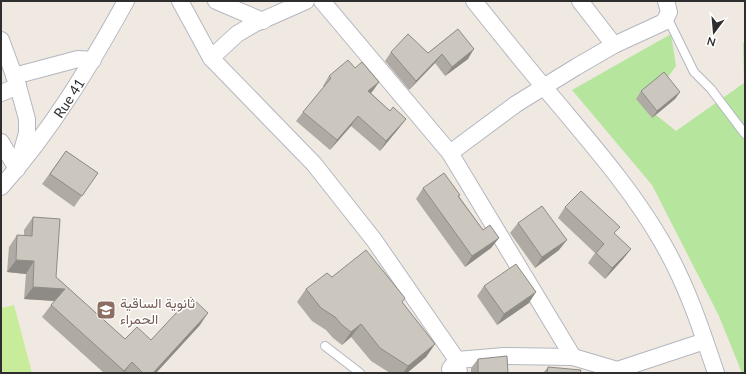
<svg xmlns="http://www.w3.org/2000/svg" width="746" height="374" viewBox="0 0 746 374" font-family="Lato,Vazirmatn,sans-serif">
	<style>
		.green { fill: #b6e59e }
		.pitch { fill: #c9ec9a }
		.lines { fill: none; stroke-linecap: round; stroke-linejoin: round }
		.service-casing { stroke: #b4b7c1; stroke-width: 10 }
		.minor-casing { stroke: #b4b7c1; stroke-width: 18 }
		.service { stroke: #fff; stroke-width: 8 }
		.minor { stroke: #fff; stroke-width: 16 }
		.wall { fill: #afaba4 }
		.shaded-wall { fill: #8e8b86 }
		.building { fill: #cbc7bf; stroke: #8e8b86 }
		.labels { text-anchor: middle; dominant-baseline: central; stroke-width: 3; stroke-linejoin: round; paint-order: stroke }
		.street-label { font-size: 14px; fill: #2e2e2e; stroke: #fff }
		.education-label { font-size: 14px; fill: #785e54; stroke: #fff; text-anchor: start }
	</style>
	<rect width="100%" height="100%" fill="#efe9e1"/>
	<!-- green -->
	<path class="green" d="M 671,34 L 676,66 L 646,107 L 676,131 L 744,83 L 743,43 L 745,43 L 745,373 L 742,373 L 719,316 L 652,185 L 572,90 Z"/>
	<!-- pitch -->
	<path class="pitch" d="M 14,305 L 32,373 L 1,373 L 1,308 Z"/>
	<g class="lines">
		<defs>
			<path id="service" d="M 667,17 L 694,72 L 711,89 L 745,134
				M 325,346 L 360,373"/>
			<g id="minor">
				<path d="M 180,1 L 211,58 L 314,164 L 374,240 L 457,360 L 459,373"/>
				<path d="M 216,1 L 263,21"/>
				<path d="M 322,1 L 450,153 L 573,357"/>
				<path d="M 474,1 C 502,36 531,72 560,106 C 596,149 634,193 662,242 C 686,283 701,328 716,373"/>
				<path d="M 580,1 L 614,45"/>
				<path d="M 1,40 L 18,86 L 27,119 L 27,133 L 20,158"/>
				<path d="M 211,58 L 237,34 L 254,24 L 306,1"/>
				<path d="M 14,76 L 78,59 L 93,60"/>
				<path d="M 1,93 L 18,86"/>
				<path d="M 1,142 L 17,169"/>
				<path d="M 450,153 L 516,104 L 576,67 L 614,45 L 664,22 L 669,12 L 666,1"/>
				<path id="s1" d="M 1,187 C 51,131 90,66 126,1"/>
				<path d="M 450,369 L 457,360 L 504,356 L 573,357 L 617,370 L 705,341"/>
			</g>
		</defs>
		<!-- service casing -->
		<use href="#service" class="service-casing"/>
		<!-- minor casing -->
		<use href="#minor" class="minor-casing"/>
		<!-- service -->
		<use href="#service" class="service"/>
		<!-- minor -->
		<use href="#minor" class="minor"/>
	</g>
	<!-- wall -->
	<path class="wall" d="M 458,29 L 468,59 L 445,76 L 435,63 L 409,90 L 385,61 L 391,52 L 428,53 Z
		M 355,68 L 379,82 L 371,93 L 390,111 L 406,119 L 399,128 L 380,151 L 351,126 L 330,150 L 296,121 L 303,112 L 324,87 L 323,86 L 329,76 Z
		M 641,91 L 680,92 L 675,99 L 652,118 L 636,99 Z
		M 66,151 L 98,173 L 74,207 L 42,184 Z
		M 423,188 L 460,195 L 459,196 L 483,230 L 499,238 L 491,248 L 465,267 L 416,199 Z
		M 565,207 L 615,234 L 631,249 L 623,259 L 605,279 L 588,263 L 595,253 L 558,218 Z
		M 33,217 L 56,277 L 125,339 L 151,340 L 200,325 L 156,373 L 104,373 L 42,317 L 54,301 L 24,299 L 26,274 L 7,272 L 9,247 L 17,235 L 24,235 L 24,230 Z
		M 518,223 L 559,250 L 535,268 L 510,233 Z
		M 332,277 L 402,302 L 435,344 L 426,357 L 407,373 L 390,373 L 371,361 L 351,337 L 342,345 L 333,338 L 326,330 L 312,321 L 297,302 L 306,289 Z
		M 484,286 L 529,303 L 497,325 L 477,296 Z
		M 478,359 L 508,373 L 471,373 L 471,368 Z
		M 548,367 L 580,373 L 543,373 Z"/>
	<!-- shaded-wall -->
	<path class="shaded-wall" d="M 474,49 L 468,59 L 445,76 L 452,67 Z
		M 442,54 L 435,63 L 409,90 L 416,81 Z
		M 379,82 L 372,92 L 362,101 L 368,91 Z
		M 680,92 L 675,99 L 652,118 L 657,111 Z
		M 358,116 L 351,126 L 330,150 L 337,140 Z
		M 406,119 L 399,128 L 380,151 L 386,141 Z
		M 499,238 L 491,248 L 465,267 L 472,256 Z
		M 567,240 L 559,250 L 535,268 L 542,257 Z
		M 631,249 L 623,259 L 605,279 L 612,268 Z
		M 16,260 L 34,261 L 26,274 L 7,272 Z
		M 33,287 L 65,289 L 56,301 L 24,299 Z
		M 536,292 L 529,303 L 497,325 L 504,314 Z
		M 208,313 L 200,325 L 156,373 L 153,373 Z
		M 361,324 L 351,337 L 342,345 L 351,332 Z
		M 435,344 L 426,357 L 407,373 L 403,373 L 408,366 Z
		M 132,362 L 124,373 L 122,373 L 124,371 Z"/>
	<!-- building -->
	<path class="building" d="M 458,29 L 474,49 L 452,67 L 442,54 L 416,81 L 391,52 L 408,34 L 428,53 Z
		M 348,60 L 355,68 L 362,62 L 379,82 L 368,91 L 390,111 L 393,107 L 406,119 L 386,141 L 358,116 L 337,140 L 303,112 L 331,78 L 329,76 Z
		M 664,72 L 680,92 L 657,111 L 641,91 Z
		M 66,151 L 98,173 L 82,196 L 50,174 Z
		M 444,173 L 460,195 L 458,196 L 483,230 L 490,225 L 499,238 L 472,256 L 423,188 Z
		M 581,191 L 620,227 L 614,233 L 631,249 L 612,268 L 596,253 L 604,244 L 565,207 Z
		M 542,206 L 567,240 L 542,257 L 518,223 Z
		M 33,217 L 60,219 L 56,277 L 125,339 L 137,327 L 151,340 L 191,297 L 208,313 L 153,373 L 143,373 L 132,362 L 124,371 L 51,305 L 65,289 L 33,287 L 34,261 L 16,260 L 17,235 L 32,236 Z
		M 366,250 L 405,298 L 402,302 L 435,344 L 408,366 L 380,348 L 361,324 L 351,332 L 342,325 L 335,317 L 321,308 L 306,289 L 327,273 L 332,277 Z
		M 516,264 L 536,292 L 504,314 L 484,286 Z
		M 507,356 L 508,373 L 478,373 L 478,359 Z
		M 548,367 L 581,370 L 580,373 L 547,373 Z"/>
	<!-- icons -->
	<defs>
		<symbol id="school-square" viewBox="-11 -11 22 22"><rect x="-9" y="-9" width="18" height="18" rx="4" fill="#8d6e63" stroke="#fff"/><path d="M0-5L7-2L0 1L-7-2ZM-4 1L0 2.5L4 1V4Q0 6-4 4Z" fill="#fff"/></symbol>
	</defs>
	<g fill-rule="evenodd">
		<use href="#school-square" x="95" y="299" width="22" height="22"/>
	</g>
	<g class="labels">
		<!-- street labels -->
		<g class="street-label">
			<text stroke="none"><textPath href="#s1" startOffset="112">Rue 41</textPath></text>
		</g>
		<!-- education labels -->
		<g class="education-label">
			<text x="120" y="302">ثانوية الساقية<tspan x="120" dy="16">الحمراء</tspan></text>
		</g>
	</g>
	<!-- border -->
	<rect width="746" height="374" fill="none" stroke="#2e2e2e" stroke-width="4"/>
	<!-- north arrow -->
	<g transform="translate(714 32) rotate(196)" stroke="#ffffff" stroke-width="3" paint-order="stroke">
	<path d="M0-3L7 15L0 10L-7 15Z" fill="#2e2e2e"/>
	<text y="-6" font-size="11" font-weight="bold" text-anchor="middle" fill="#2e2e2e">N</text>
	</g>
</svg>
